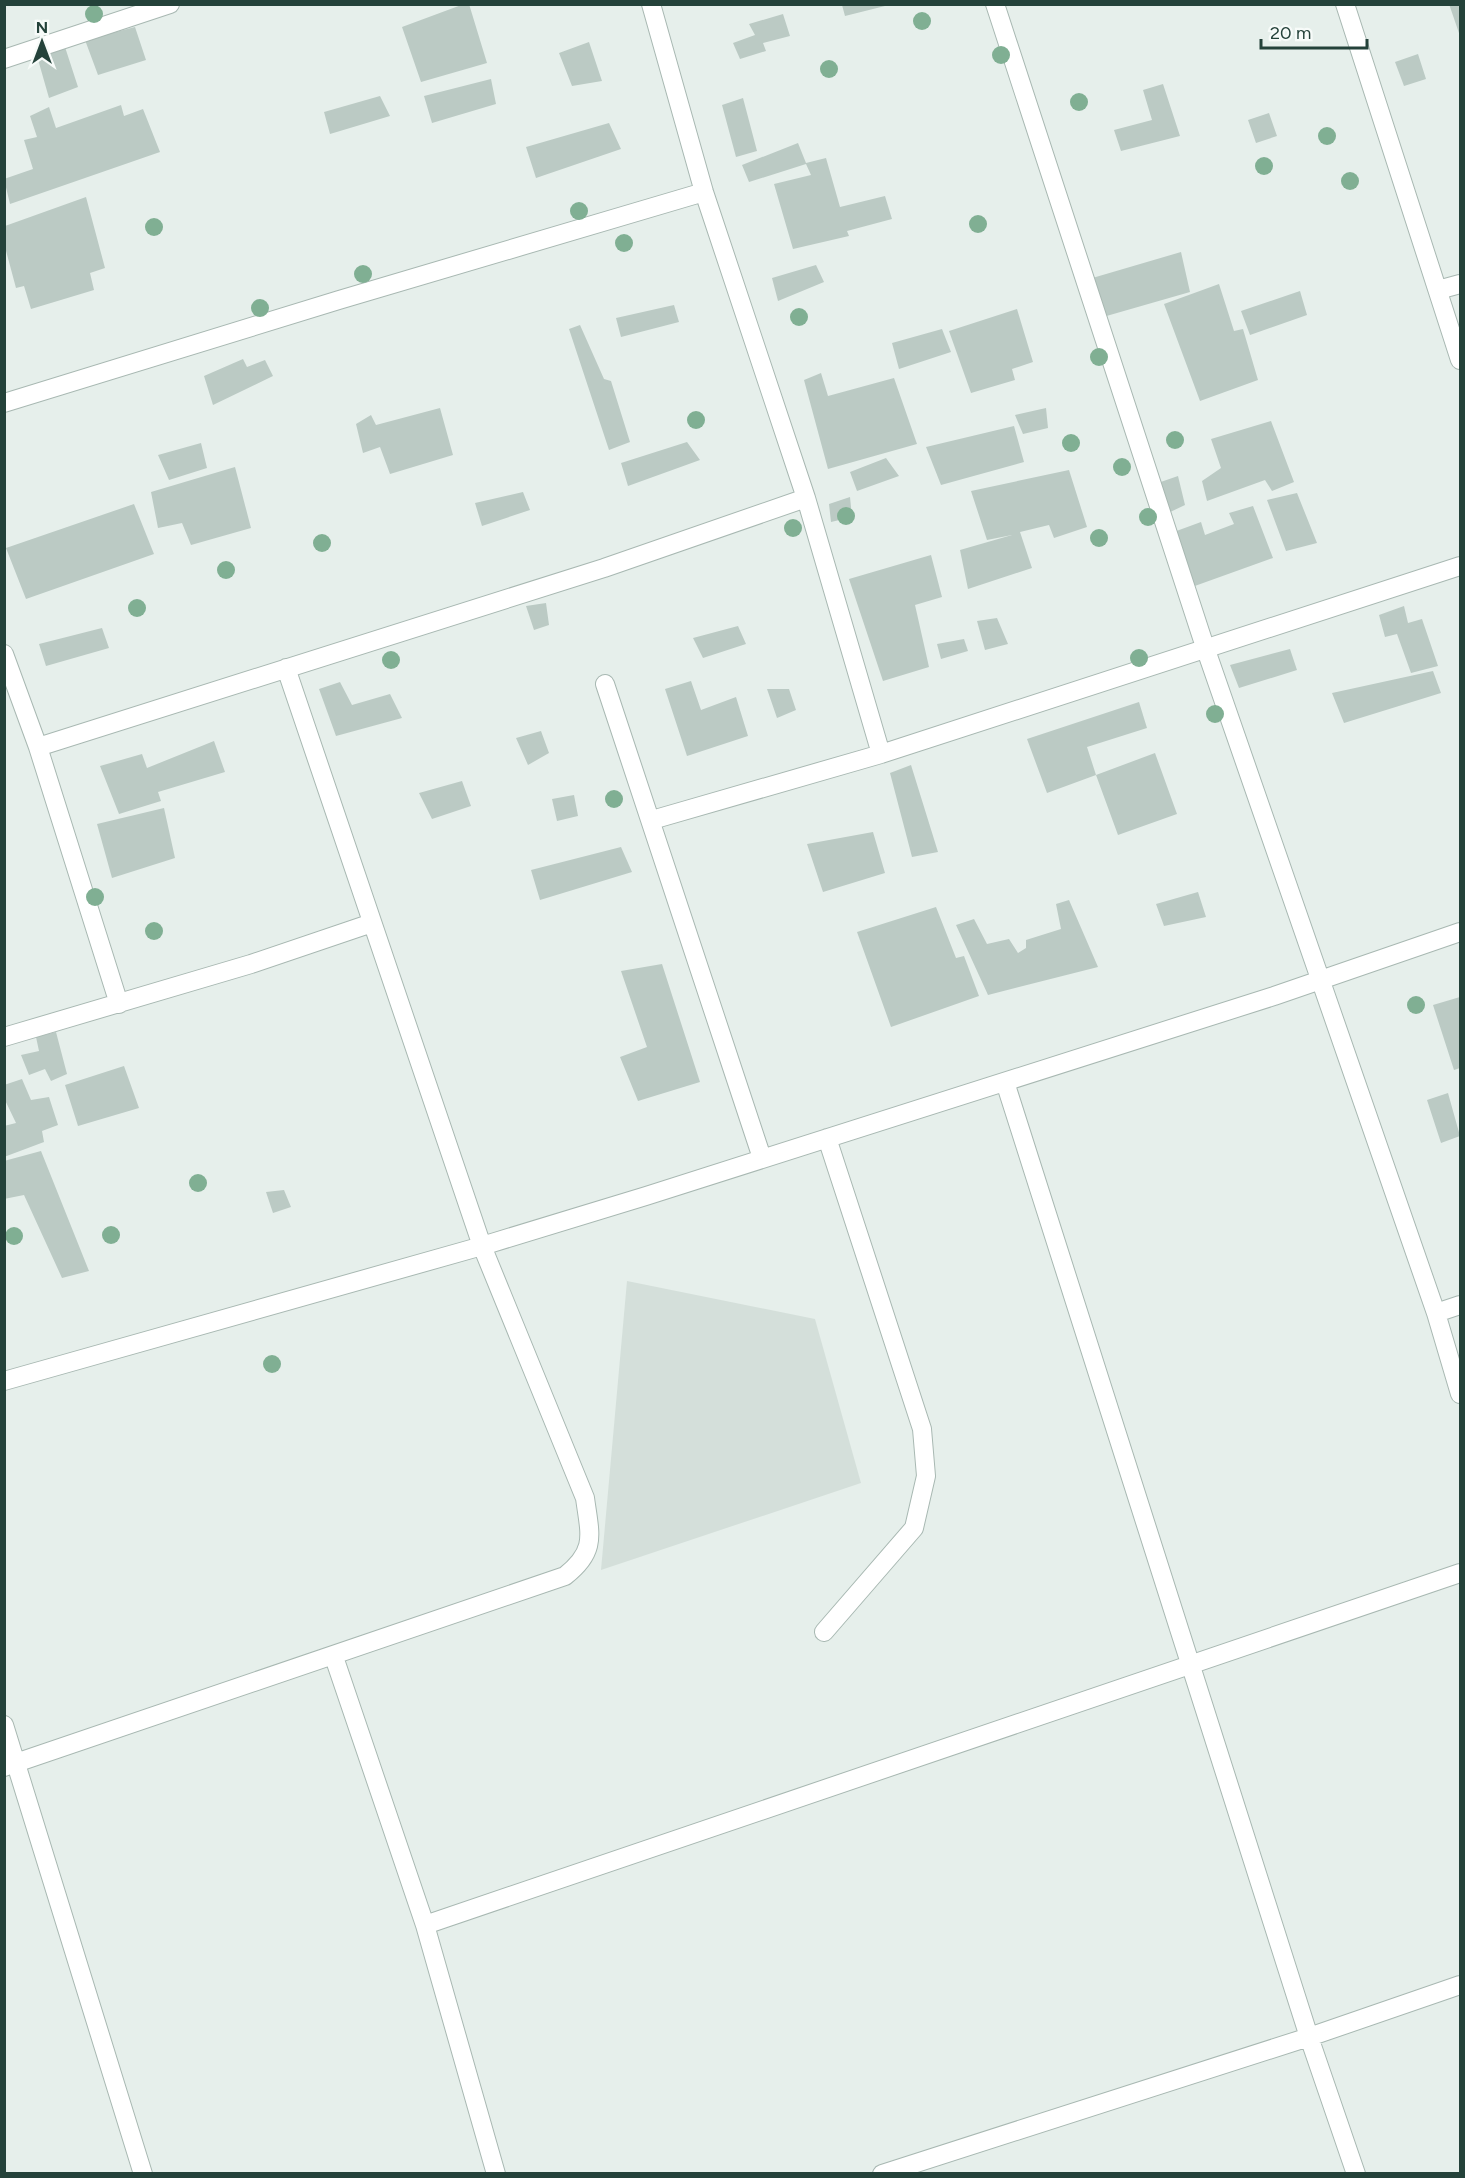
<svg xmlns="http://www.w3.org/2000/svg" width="1465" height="2178" viewBox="0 0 1465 2178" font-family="Figtree,sans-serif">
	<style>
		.built { fill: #d4dfda }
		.building { fill: #bbcac4 }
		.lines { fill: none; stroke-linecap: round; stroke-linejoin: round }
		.minor-casing { stroke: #a8b8b2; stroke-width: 20 }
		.minor { stroke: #fff; stroke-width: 18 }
		.tree { fill: #80af93 }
	</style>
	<rect width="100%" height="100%" fill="#e6efeb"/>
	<!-- built -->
	<path class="built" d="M 627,1281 L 815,1319 L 861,1483 L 601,1570 Z"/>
	<!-- building -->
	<path class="building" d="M 464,4 L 469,4 L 487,63 L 421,82 L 402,27 Z
		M 1449,4 L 1460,4 L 1460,36 Z
		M 842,5 L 889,5 L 845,16 Z
		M 783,14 L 790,36 L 763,43 L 766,51 L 740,59 L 733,43 L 755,35 L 749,24 Z
		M 135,27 L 146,60 L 98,75 L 85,40 Z
		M 589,42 L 602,81 L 572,86 L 559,53 Z
		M 65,47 L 78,87 L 49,98 L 37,56 Z
		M 1418,54 L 1426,79 L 1404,86 L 1395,62 Z
		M 491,79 L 496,104 L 432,123 L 424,96 Z
		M 1163,84 L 1180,136 L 1121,151 L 1114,130 L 1152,120 L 1143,90 Z
		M 380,96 L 390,116 L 330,134 L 324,112 Z
		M 743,98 L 757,151 L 736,157 L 722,105 Z
		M 121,105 L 124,116 L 143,109 L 160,152 L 10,204 L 4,179 L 33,169 L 24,140 L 37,137 L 30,116 L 49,107 L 56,128 Z
		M 1269,113 L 1277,136 L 1256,143 L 1248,120 Z
		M 609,123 L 621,149 L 536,178 L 526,147 Z
		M 798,143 L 806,163 L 826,158 L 840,207 L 885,196 L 892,219 L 847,231 L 849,236 L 793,249 L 774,184 L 811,175 L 806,164 L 749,182 L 742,165 Z
		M 86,197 L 105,268 L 90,273 L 94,290 L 31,309 L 24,286 L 16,288 L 5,247 L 5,226 Z
		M 1181,252 L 1190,292 L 1103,317 L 1089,279 Z
		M 816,265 L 824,282 L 778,301 L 772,278 Z
		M 1219,284 L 1234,331 L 1243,329 L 1258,380 L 1200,401 L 1164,304 Z
		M 1300,291 L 1307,315 L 1250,335 L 1241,311 Z
		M 674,305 L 679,322 L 621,337 L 616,318 Z
		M 1017,309 L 1033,362 L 1012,369 L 1015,380 L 971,393 L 949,331 Z
		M 580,325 L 604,379 L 611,381 L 630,442 L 609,450 L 569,329 Z
		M 942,329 L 951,352 L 899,369 L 892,343 Z
		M 243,359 L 247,367 L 265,360 L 273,376 L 213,405 L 204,376 Z
		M 821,373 L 828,396 L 894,378 L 917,444 L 828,469 L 804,380 Z
		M 440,408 L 453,455 L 390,474 L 380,447 L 363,453 L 356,424 L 371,415 L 376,425 Z
		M 1046,408 L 1048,428 L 1023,434 L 1015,415 Z
		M 1271,421 L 1294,482 L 1272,491 L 1265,480 L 1207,501 L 1202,481 L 1221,468 L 1211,439 Z
		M 1014,426 L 1024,462 L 941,485 L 926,447 Z
		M 687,442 L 700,460 L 628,486 L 621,463 Z
		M 201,443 L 207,468 L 169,480 L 158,455 Z
		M 886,458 L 899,476 L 857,491 L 850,472 Z
		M 235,467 L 251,528 L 191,545 L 182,523 L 158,528 L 151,492 Z
		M 1069,470 L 1087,527 L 1054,538 L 1049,525 L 1020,532 L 1032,568 L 968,589 L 960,550 L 1012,535 L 987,540 L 971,491 Z
		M 1178,476 L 1185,505 L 1166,514 L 1155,484 Z
		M 523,492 L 530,510 L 482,526 L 475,503 Z
		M 1297,493 L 1317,543 L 1286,551 L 1267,500 Z
		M 850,497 L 852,517 L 831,522 L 829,504 Z
		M 134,504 L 154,554 L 26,599 L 6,548 Z
		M 1253,506 L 1273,558 L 1192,587 L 1171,533 L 1201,522 L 1205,535 L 1234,524 L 1229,513 Z
		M 931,555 L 942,597 L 915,605 L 929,667 L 883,681 L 849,579 Z
		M 546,603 L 549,625 L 534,630 L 526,606 Z
		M 1404,606 L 1408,623 L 1422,619 L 1438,666 L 1411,673 L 1397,634 L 1385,637 L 1379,615 Z
		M 997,618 L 1008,644 L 985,650 L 977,621 Z
		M 738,626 L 746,644 L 703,658 L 693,638 Z
		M 102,628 L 109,648 L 46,666 L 39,644 Z
		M 964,639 L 968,651 L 941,659 L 937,644 Z
		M 1290,649 L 1297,670 L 1239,688 L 1230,665 Z
		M 1433,671 L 1441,693 L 1344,723 L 1332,693 Z
		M 691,681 L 701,710 L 736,697 L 748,736 L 687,756 L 665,689 Z
		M 340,682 L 352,705 L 390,694 L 402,718 L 336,736 L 319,689 Z
		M 767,689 L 789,689 L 796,710 L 777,718 Z
		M 1139,702 L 1147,728 L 1087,747 L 1096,775 L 1047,793 L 1027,739 Z
		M 541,731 L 549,753 L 528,765 L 516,738 Z
		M 214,741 L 225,772 L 158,792 L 161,801 L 119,814 L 100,766 L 142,754 L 147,768 Z
		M 1155,753 L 1177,814 L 1118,835 L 1096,775 Z
		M 911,765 L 938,852 L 912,857 L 890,773 Z
		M 462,781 L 471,806 L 432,819 L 419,793 Z
		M 574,795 L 578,816 L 557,821 L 552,799 Z
		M 164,808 L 175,858 L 112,878 L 97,824 Z
		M 873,832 L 885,873 L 823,892 L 807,844 Z
		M 621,847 L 632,872 L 540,900 L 531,870 Z
		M 1198,892 L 1206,917 L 1164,926 L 1156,904 Z
		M 1069,900 L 1098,967 L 988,995 L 956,925 L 974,919 L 987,944 L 1009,939 L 1018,953 L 1026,948 L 1026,940 L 1061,929 L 1056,904 Z
		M 936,907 L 956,958 L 964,956 L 979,996 L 891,1027 L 857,932 Z
		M 662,964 L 700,1082 L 638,1101 L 620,1057 L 647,1047 L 621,971 Z
		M 1460,997 L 1460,1068 L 1454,1070 L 1433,1005 Z
		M 56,1032 L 67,1074 L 51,1081 L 45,1069 L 29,1075 L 21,1055 L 39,1051 L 36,1037 Z
		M 124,1066 L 139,1108 L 78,1126 L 65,1085 Z
		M 22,1079 L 31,1100 L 49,1097 L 58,1125 L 42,1131 L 44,1142 L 4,1157 L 4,1126 L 16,1123 L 4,1098 L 4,1085 Z
		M 1448,1093 L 1460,1136 L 1441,1143 L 1427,1100 Z
		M 41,1151 L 89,1271 L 62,1278 L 24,1195 L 4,1199 L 4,1161 Z
		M 284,1190 L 291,1207 L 273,1213 L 266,1192 Z"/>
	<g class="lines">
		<defs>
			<path id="minor" d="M 651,4 L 704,192 L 806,498 L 881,754
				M 995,4 L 1206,650 L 1436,1313 L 1460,1394
				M 1345,4 L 1460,360
				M 4,59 L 170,4
				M 1438,290 L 1460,284
				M 4,403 L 339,300 L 704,192
				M 4,654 L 38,747 L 119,1004
				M 605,684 L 762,1158
				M 38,747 L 604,568 L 806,498
				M 652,820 L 881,754 L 1460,566
				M 4,1037 L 251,964 L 372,923
				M 1005,1082 L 1309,2037 L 1356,2174
				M 1436,1313 L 1460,1305
				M 4,1381 L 482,1246 L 646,1196 L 1274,996 L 1460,932
				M 824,1632 L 914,1528 L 926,1476 L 922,1429 L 827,1138
				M 334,1657 L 425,1925 L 496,2174
				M 4,1725 L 143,2174
				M 4,1767 L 565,1576 C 597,1551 590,1535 585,1498 L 482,1246 L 286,668
				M 425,1925 L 1460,1573
				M 882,2174 L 1309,2037 L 1460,1985"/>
		</defs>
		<!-- minor casing -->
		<use href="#minor" class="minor-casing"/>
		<!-- minor -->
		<use href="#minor" class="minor"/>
	</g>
	<!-- trees -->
	<g class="tree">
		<circle cx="94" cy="14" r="9"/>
		<circle cx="922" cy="21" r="9"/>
		<circle cx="1001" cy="55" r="9"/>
		<circle cx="829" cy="69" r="9"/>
		<circle cx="1079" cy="102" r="9"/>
		<circle cx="1327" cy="136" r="9"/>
		<circle cx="1264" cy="166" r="9"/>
		<circle cx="1350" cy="181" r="9"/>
		<circle cx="579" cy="211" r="9"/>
		<circle cx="978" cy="224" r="9"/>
		<circle cx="154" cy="227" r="9"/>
		<circle cx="624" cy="243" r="9"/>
		<circle cx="363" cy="274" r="9"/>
		<circle cx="260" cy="308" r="9"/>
		<circle cx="799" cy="317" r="9"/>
		<circle cx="1099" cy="357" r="9"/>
		<circle cx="696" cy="420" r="9"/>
		<circle cx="1175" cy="440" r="9"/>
		<circle cx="1071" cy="443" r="9"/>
		<circle cx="1122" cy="467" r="9"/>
		<circle cx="846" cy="516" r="9"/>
		<circle cx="1148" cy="517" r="9"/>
		<circle cx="793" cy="528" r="9"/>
		<circle cx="1099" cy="538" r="9"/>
		<circle cx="322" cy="543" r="9"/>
		<circle cx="226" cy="570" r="9"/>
		<circle cx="137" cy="608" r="9"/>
		<circle cx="1139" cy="658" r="9"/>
		<circle cx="391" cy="660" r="9"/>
		<circle cx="1215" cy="714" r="9"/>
		<circle cx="614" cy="799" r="9"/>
		<circle cx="95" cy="897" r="9"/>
		<circle cx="154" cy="931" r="9"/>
		<circle cx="1416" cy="1005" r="9"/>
		<circle cx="198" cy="1183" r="9"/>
		<circle cx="111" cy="1235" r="9"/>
		<circle cx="14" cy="1236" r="9"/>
		<circle cx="272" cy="1364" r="9"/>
	</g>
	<!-- border -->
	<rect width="1465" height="2178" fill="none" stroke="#24423a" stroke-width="12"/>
	<!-- north arrow -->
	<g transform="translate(42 42)" stroke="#f7fbf9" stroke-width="4.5" paint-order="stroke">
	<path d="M0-4.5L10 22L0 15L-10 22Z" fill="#24423a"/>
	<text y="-9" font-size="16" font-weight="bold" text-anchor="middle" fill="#24423a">N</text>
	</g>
	<!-- scale -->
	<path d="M1261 39v9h106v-9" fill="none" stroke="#24423a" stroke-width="3"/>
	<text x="1270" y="39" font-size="18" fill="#24423a" stroke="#f7fbf9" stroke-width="4.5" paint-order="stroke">20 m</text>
</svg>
